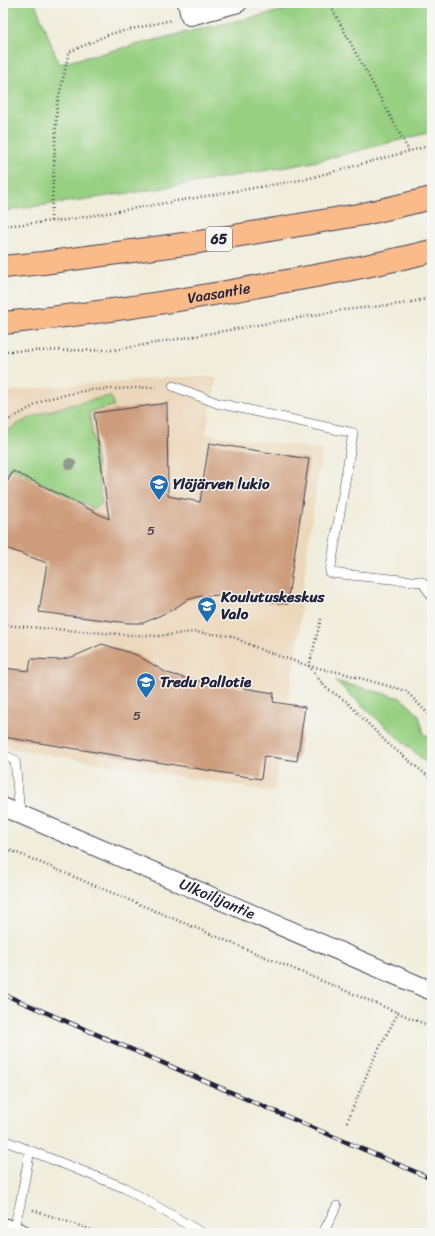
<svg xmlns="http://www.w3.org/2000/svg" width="435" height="1236" viewBox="0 0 435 1236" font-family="Sriracha,sans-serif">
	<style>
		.built { fill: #ecd7ba }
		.green { fill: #98d082; stroke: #5d795e }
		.building { fill: #cd9c7b }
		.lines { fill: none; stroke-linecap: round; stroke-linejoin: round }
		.service-casing { stroke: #414053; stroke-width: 10 }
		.minor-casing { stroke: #414053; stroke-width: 20 }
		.trunk-casing { stroke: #414053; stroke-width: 24 }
		.path { stroke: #414053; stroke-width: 2.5; stroke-dasharray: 1 3; stroke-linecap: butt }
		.service { stroke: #fff; stroke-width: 9 }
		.minor { stroke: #fff; stroke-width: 18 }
		.trunk { stroke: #fabb8b; stroke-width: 22 }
		.rail-casing { stroke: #22223b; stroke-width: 4.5 }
		.rail { stroke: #f6f6f2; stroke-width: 3; stroke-dasharray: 9; stroke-linecap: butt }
		.tree { fill: #929a8f }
		.labels { text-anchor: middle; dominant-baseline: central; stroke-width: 3; stroke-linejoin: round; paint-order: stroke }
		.number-label { font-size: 13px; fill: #4d404b }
		.shield { fill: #f6f6f2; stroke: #626272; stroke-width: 1 }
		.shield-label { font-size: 14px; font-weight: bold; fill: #22223b }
		.street-label { font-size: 15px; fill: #22223b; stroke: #f6f6f2 }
		.poi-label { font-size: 15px; font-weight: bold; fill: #22223b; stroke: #f6f6f2; text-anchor: start }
	</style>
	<rect width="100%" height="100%" fill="#f6f6f2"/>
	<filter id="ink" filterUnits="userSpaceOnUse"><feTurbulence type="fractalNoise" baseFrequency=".025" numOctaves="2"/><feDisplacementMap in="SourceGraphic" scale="8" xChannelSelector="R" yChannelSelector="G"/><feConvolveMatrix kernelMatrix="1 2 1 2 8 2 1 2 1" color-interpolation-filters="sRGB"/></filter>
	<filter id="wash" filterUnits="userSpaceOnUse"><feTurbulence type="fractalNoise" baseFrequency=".012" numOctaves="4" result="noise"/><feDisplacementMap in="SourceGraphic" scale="16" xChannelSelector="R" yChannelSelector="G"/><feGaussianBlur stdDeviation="0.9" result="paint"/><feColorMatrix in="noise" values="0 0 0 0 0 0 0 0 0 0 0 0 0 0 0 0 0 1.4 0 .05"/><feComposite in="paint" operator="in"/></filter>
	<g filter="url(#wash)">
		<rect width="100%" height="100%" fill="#f0eddb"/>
		<!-- built -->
		<path class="built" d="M 174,377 L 217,377 L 206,434 L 322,449 L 307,552 L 297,650 L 274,792 L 3,747 L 3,392 L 87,384 Z"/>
		<!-- green -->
		<path class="green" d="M 3,3 L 35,3 L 59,64 L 183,33 L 317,3 L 432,3 L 432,132 L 309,163 L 164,188 L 3,211 Z
			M 110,396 L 113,400 L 114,406 L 89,412 L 102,503 L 95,509 L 11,468 L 3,482 L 3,435 C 29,411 76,404 110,396 Z
			M 335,681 L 401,698 L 419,715 L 424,734 L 432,738 L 432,768 Z"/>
		<g id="blocks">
			<!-- building -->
			<path class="building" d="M 167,403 L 168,496 L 200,502 L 209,443 L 309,459 L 287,604 L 222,595 L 201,596 L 187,600 L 172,610 L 143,623 L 128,623 L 39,612 L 47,563 L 3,547 L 3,490 L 13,471 L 109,519 L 94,413 Z
				M 102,644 L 137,655 L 167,673 L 189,679 L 274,693 L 273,702 L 305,707 L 297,761 L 264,756 L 261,779 L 3,737 L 3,668 L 29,671 L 31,659 L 60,660 L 75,656 Z"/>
		</g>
	</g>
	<g filter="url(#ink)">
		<use href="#blocks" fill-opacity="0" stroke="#414053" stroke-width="1"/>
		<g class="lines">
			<defs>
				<path id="service" d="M 173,386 L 217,403 L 353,433 L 330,573 L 422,582 L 432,596
					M 3,755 L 15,760 L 20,814
					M 3,1140 L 125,1188 L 202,1233
					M 13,1230 L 20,1205 L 30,1150
					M 323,1233 L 337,1206"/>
				<g id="minor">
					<path d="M 187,3 L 190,16 L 238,3"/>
					<path id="s1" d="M 3,807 L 432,991"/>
					<path d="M 3,1227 L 21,1233"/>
				</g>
				<g id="trunk">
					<path d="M 3,267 L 43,263 L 199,242 L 364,214 L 432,198"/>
					<path id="s2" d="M 3,323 C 94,314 185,300 275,283 C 328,274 380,264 432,251"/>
				</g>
			</defs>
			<!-- service casing -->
			<use href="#service" class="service-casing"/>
			<!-- minor casing -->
			<use href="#minor" class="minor-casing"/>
			<!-- trunk casing -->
			<use href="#trunk" class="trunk-casing"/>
			<!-- path -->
			<path class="path" d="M 329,3 L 409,151
				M 51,221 L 57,105 L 69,52 L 110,34 L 172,20
				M 3,226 L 66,220 L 306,179 L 432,145
				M 3,351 L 115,350 L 343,310 L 401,304 L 432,298
				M 3,424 L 7,421 L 46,399 L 88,390 L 158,387
				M 321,619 L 309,666 L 325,687 L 347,702 L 386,742 L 429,777 L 432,778
				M 3,625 L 130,635 L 159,636 L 193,632 L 231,636 L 264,651 L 309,666 L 342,673 L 406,691 L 432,718
				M 3,847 L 432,1027
				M 347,1122 L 372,1062 L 398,1013
				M 33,1210 L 101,1233"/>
			<!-- service -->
			<use href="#service" class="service"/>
			<!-- minor -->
			<use href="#minor" class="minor"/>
			<!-- trunk -->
			<use href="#trunk" class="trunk"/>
			<defs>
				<path id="rail" d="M 3,994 L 432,1179"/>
			</defs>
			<!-- rail casing -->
			<use href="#rail" class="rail-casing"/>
			<!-- rail -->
			<use href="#rail" class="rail"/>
		</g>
		<!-- trees -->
		<circle class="tree" cx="70" cy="464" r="6"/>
	</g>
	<!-- icons -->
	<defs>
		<symbol id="school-pin" viewBox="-11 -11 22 30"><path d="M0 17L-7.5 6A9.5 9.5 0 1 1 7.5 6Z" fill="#1f6fb2" stroke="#f6f6f2"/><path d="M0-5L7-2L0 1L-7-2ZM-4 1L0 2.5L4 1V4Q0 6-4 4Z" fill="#fff"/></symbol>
	</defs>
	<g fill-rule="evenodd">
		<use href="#school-pin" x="148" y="473" width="22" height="30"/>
		<use href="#school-pin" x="196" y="595" width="22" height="30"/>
		<use href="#school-pin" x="135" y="671" width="22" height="30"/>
	</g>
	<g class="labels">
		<!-- number labels -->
		<g class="number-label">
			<text x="151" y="530">5</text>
			<text x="137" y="715">5</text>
		</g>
		<!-- shield labels -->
		<rect class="shield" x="206" y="227" width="26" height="24" rx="3"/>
		<g class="shield-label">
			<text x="219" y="239">65</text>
		</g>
		<!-- street labels -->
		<g class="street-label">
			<text stroke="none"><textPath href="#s2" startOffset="218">Vaasantie</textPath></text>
			<text stroke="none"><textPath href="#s1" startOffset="233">Ulkoilijantie</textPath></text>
		</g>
		<!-- poi labels -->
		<g class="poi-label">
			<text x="173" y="484">Ylöjärven lukio</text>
			<text x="221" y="597">Koulutuskeskus<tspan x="221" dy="17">Valo</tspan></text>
			<text x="160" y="682">Tredu Pallotie</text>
		</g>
	</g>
	<!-- margin -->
	<rect width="435" height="1236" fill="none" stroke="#f6f6f2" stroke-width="16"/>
</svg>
